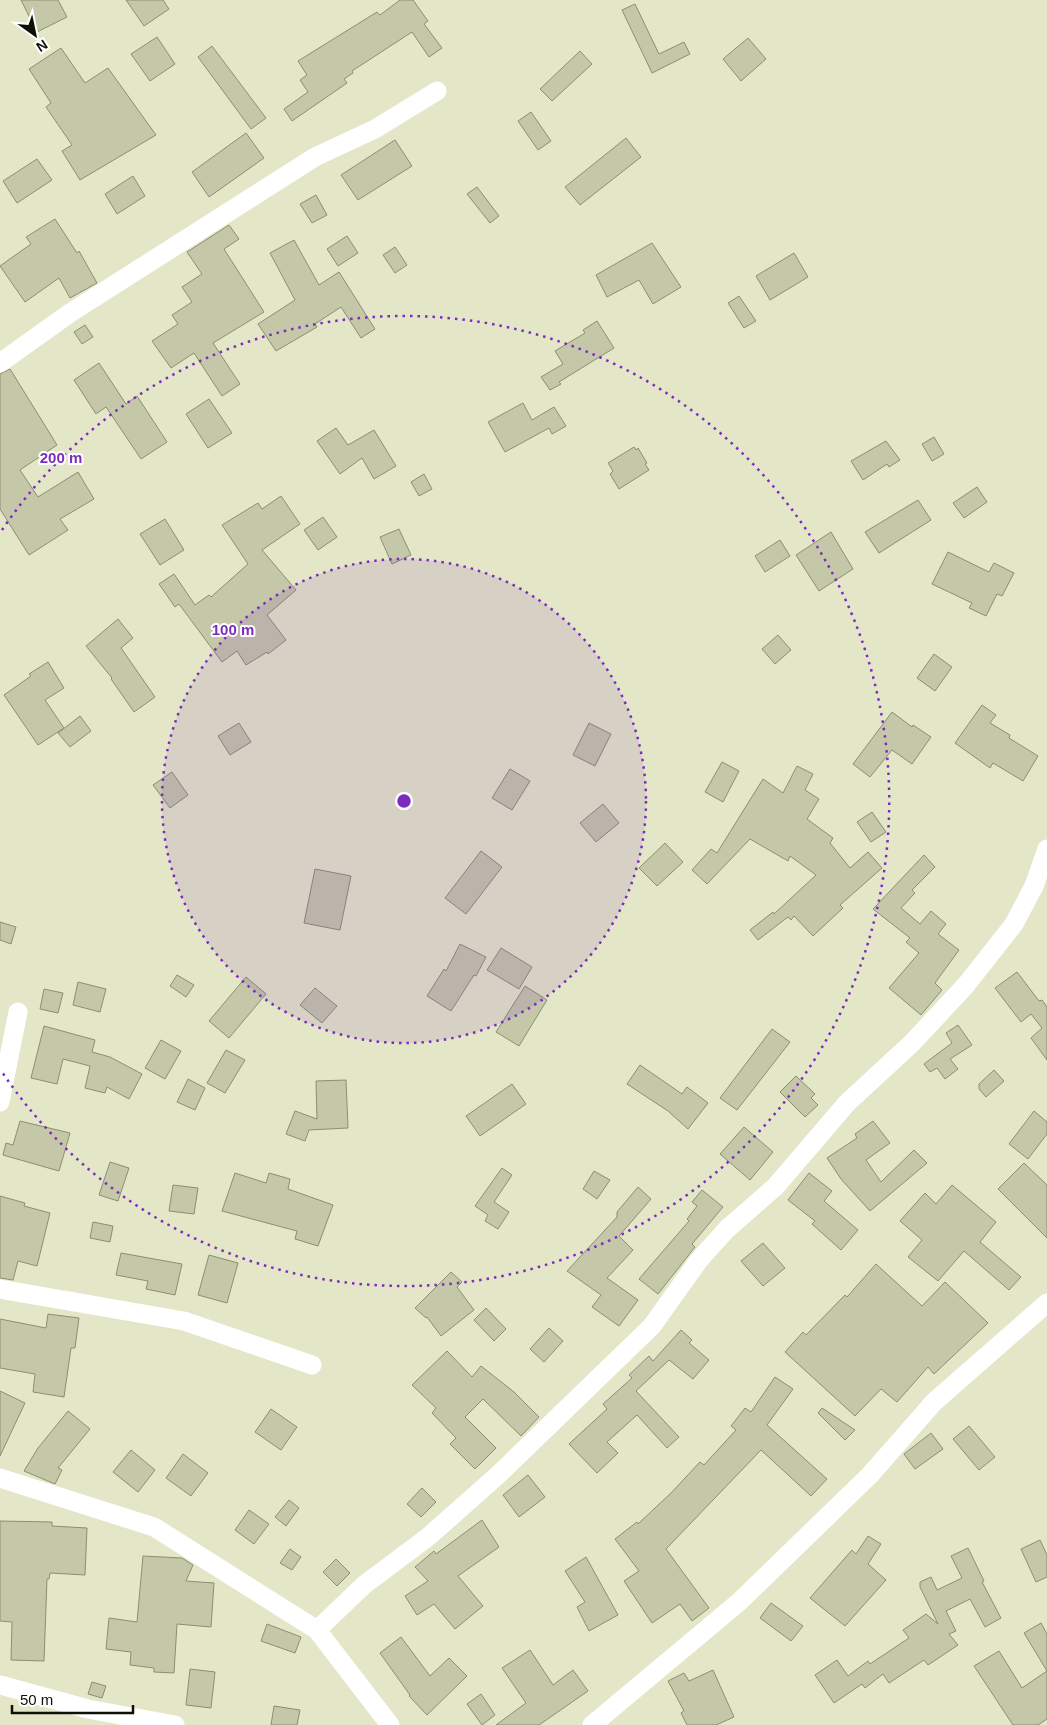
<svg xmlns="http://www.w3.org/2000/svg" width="1047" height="1725" viewBox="0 0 1047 1725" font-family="Arial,sans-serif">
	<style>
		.building { fill: #c4c8a8; stroke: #8b8f71 }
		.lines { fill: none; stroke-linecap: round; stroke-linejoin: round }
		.minor { stroke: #fff; stroke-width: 19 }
		.ring { fill: none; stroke: #7b2cbf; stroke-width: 2.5; stroke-dasharray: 2.5 5 }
		.centre { fill: #7b2cbf; stroke: #fff; stroke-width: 2.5 }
		.ring-label { font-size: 15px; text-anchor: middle; font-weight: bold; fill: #7b2cbf; stroke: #fff; stroke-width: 4; stroke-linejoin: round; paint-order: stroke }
	</style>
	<rect width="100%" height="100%" fill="#e4e7c7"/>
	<!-- building -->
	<path class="building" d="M 21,0 L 58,0 L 67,17 L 37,32 Z
		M 126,0 L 163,0 L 169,9 L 144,26 Z
		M 400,0 L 413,0 L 428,21 L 424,24 L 442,48 L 429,57 L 412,32 L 352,71 L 353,73 L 344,79 L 347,83 L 292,121 L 284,109 L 308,92 L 300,80 L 307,75 L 298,61 L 377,12 L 380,15 Z
		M 635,4 L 659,54 L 684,42 L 690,54 L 652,73 L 622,10 Z
		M 157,37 L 175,64 L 150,81 L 131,54 Z
		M 748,38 L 766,59 L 741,81 L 723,59 Z
		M 212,46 L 266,118 L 251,129 L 198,57 Z
		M 61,48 L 85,83 L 108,68 L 156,135 L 80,180 L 62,151 L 72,145 L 46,107 L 51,103 L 29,69 Z
		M 580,51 L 592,64 L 552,101 L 540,89 Z
		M 531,112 L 551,141 L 538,150 L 518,121 Z
		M 246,133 L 264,158 L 209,197 L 192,172 Z
		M 626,138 L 641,157 L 580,205 L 565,187 Z
		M 395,140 L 412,166 L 358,200 L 341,175 Z
		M 37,159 L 52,180 L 17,203 L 3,181 Z
		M 133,176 L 145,196 L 117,214 L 105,194 Z
		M 477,187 L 499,216 L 490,223 L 467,194 Z
		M 316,195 L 327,215 L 312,223 L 300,204 Z
		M 55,219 L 77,253 L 79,251 L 97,283 L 70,298 L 59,278 L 25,302 L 0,266 L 31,244 L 26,237 Z
		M 229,225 L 239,239 L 224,249 L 264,312 L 213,343 L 240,384 L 222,396 L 194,353 L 171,368 L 152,341 L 178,324 L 172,315 L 192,302 L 182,287 L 202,274 L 187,252 Z
		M 347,236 L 358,253 L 338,266 L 327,249 Z
		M 294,240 L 319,285 L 339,272 L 375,329 L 361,338 L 341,307 L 315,324 L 317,327 L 276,351 L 258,324 L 295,300 L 270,253 Z
		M 652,243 L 681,287 L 653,304 L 639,280 L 607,297 L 596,275 Z
		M 395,247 L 407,265 L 395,273 L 383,255 Z
		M 794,253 L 808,277 L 770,300 L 756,276 Z
		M 739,296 L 756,321 L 744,328 L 728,303 Z
		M 597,321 L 614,348 L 559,382 L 561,384 L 550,390 L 541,377 L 563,364 L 555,351 L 585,333 L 583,330 Z
		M 85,325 L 93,337 L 82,344 L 74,332 Z
		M 99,363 L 126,404 L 137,396 L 167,442 L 141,459 L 106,407 L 96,414 L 74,380 Z
		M 10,369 L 57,445 L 20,470 L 38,497 L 78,472 L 94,499 L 60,519 L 68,530 L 29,555 L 0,509 L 0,374 Z
		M 209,399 L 232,433 L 208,448 L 186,414 Z
		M 523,403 L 532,420 L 554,407 L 566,426 L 552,434 L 549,428 L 505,452 L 488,422 Z
		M 336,428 L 348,445 L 374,430 L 396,466 L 374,479 L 362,458 L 340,474 L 317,441 Z
		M 934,437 L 944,454 L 932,461 L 922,444 Z
		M 886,441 L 900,460 L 889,467 L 887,464 L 863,480 L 851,461 Z
		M 634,447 L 636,450 L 638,448 L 647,463 L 645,464 L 649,470 L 619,489 L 610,474 L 613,471 L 608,463 Z
		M 424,474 L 432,489 L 419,496 L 411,482 Z
		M 977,487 L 987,502 L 964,518 L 953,503 Z
		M 281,496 L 300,524 L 262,550 L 296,590 L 267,615 L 286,640 L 268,654 L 267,652 L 246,665 L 237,651 L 222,662 L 179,604 L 175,607 L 159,584 L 174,574 L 195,605 L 209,595 L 211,597 L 248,564 L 222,525 L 258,503 L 262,509 Z
		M 918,500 L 931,520 L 879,553 L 865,532 Z
		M 323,517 L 337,537 L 318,550 L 304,530 Z
		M 165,519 L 184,550 L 160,565 L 140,534 Z
		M 399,529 L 411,555 L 392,564 L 380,537 Z
		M 831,532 L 853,569 L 819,591 L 796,555 Z
		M 780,540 L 790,556 L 765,572 L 755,556 Z
		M 948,552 L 989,572 L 994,563 L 1014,573 L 1002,596 L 997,594 L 986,616 L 969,608 L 972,603 L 932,584 Z
		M 118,619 L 133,638 L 121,648 L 155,697 L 134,712 L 111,679 L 112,678 L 86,646 Z
		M 778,635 L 791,650 L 775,664 L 762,649 Z
		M 934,654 L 952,667 L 935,691 L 917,678 Z
		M 48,662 L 64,688 L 45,700 L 64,728 L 38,745 L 4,695 L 31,676 L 29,674 Z
		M 982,705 L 996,715 L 990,723 L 1010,735 L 1009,738 L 1038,756 L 1023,781 L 993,763 L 990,768 L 955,743 Z
		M 892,712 L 912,727 L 913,725 L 931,737 L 912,764 L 892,750 L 870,777 L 853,764 Z
		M 80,716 L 91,731 L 70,747 L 58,733 Z
		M 239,723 L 251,742 L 230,755 L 218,736 Z
		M 589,723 L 611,734 L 595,766 L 573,755 Z
		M 722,762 L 739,771 L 723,802 L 705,792 Z
		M 797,766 L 813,774 L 805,790 L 819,799 L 807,819 L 833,838 L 830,843 L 850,868 L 868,852 L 882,868 L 840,905 L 843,908 L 813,936 L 794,916 L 791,920 L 788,917 L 758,940 L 750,930 L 773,912 L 774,914 L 816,875 L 790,856 L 788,861 L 750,839 L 707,884 L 692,870 L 711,849 L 717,853 L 763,779 L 783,793 Z
		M 510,769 L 530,781 L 512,810 L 492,798 Z
		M 172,772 L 188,795 L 170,808 L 153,785 Z
		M 603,804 L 619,823 L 596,842 L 580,823 Z
		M 872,812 L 886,832 L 871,842 L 857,822 Z
		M 665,843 L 683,862 L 657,886 L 639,868 Z
		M 481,851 L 502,867 L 466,914 L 445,898 Z
		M 924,855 L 935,867 L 912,890 L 915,893 L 901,908 L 920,924 L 931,911 L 946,924 L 938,934 L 959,950 L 935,983 L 942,990 L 921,1015 L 889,988 L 919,953 L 906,942 L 910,938 L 873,909 Z
		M 315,869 L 351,876 L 340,930 L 304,923 Z
		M 0,922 L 16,927 L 11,944 L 0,940 Z
		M 460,944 L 486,957 L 476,976 L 474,975 L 451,1011 L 427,996 L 444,969 L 446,971 Z
		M 501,948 L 532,967 L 519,989 L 487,970 Z
		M 1017,972 L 1039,1001 L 1042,1000 L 1047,1007 L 1047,1060 L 1031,1038 L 1042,1028 L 1031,1014 L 1021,1022 L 995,988 Z
		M 177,975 L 194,985 L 186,997 L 170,986 Z
		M 246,977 L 266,994 L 229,1038 L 209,1021 Z
		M 78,982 L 106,989 L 100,1012 L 73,1005 Z
		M 525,986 L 547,1000 L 519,1046 L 496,1032 Z
		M 315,988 L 337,1006 L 322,1023 L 300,1005 Z
		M 44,989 L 63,993 L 58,1013 L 40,1009 Z
		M 958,1025 L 972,1045 L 950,1059 L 958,1069 L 945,1079 L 937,1068 L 930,1072 L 924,1064 L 952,1043 L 946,1033 Z
		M 44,1026 L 95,1040 L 92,1052 L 110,1057 L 142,1074 L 129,1099 L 107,1087 L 105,1093 L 85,1088 L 90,1066 L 63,1059 L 57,1084 L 31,1078 Z
		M 772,1029 L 790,1042 L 737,1110 L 720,1098 Z
		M 161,1040 L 181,1051 L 165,1079 L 145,1068 Z
		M 226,1050 L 245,1060 L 225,1093 L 207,1083 Z
		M 640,1065 L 682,1094 L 687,1087 L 708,1103 L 688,1129 L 668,1111 L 627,1084 Z
		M 994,1070 L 1004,1081 L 986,1097 L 979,1089 L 979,1084 Z
		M 796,1076 L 815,1094 L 811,1098 L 818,1105 L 805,1117 L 780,1092 Z
		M 188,1079 L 205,1088 L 195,1110 L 177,1102 Z
		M 346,1080 L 348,1128 L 309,1130 L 305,1141 L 286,1134 L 295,1111 L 317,1119 L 316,1081 Z
		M 512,1084 L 526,1104 L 480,1136 L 466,1116 Z
		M 1034,1111 L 1047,1122 L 1047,1134 L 1028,1159 L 1009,1144 Z
		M 20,1121 L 70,1133 L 59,1171 L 3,1155 L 6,1143 L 13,1145 Z
		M 873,1121 L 890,1143 L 866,1160 L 881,1182 L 914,1150 L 927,1163 L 870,1211 L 841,1179 L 827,1158 L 857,1138 L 855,1134 Z
		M 744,1127 L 773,1152 L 750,1180 L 720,1154 Z
		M 110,1162 L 129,1168 L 118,1201 L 99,1195 Z
		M 1024,1163 L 1047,1185 L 1047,1238 L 998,1189 Z
		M 502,1168 L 512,1175 L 494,1202 L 509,1212 L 498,1229 L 485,1221 L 488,1215 L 475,1206 Z
		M 594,1171 L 610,1180 L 597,1199 L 583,1189 Z
		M 235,1173 L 266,1183 L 269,1173 L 290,1179 L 288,1189 L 333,1205 L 318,1246 L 295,1239 L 297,1231 L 222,1211 Z
		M 809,1173 L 832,1191 L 824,1201 L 858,1230 L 841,1250 L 812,1224 L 815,1221 L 788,1200 Z
		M 173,1185 L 198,1188 L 194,1214 L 169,1211 Z
		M 952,1185 L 996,1222 L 980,1242 L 1021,1277 L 1009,1290 L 964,1251 L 938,1281 L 908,1257 L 922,1240 L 900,1221 L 925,1193 L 936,1204 Z
		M 638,1187 L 651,1199 L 619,1236 L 633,1250 L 607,1278 L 638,1300 L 619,1326 L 592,1307 L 601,1295 L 567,1271 L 617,1217 L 617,1212 Z
		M 702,1190 L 723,1207 L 692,1244 L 695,1247 L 658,1294 L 639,1279 L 689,1221 L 687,1219 L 697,1206 L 692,1202 Z
		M 0,1196 L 25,1203 L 24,1206 L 50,1213 L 37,1266 L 18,1261 L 13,1280 L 0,1278 Z
		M 93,1222 L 113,1226 L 110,1242 L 90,1238 Z
		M 763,1243 L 785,1268 L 763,1286 L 741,1261 Z
		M 121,1253 L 182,1264 L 175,1295 L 146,1289 L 148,1281 L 116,1275 Z
		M 209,1255 L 238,1263 L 227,1303 L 198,1295 Z
		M 876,1264 L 922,1306 L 945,1282 L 988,1323 L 934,1374 L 928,1367 L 897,1402 L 881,1389 L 855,1416 L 785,1352 L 803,1332 L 806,1335 L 845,1295 L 847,1297 Z
		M 451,1272 L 462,1282 L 457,1287 L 474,1310 L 441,1336 L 427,1317 L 426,1318 L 415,1308 Z
		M 486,1308 L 506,1329 L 494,1341 L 474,1320 Z
		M 48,1314 L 79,1318 L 75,1348 L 71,1348 L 64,1397 L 33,1392 L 35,1374 L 0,1368 L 0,1319 L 46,1328 Z
		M 549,1328 L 563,1341 L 544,1362 L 530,1349 Z
		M 681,1330 L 692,1340 L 689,1343 L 709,1360 L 693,1379 L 669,1360 L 636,1391 L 679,1437 L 667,1448 L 637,1415 L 607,1442 L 618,1453 L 597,1473 L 569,1444 L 607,1409 L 603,1404 L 632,1378 L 629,1375 L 649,1356 L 653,1361 Z
		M 447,1351 L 472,1377 L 481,1366 L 514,1392 L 539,1417 L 521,1436 L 483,1399 L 465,1417 L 496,1448 L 475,1469 L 450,1444 L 456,1438 L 432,1413 L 436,1408 L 412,1385 Z
		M 775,1377 L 793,1389 L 767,1425 L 827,1479 L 811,1496 L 761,1450 L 666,1549 L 709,1608 L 692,1621 L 680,1604 L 652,1623 L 624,1581 L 639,1571 L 615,1539 L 637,1522 L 638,1524 L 671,1493 L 700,1462 L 704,1465 L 736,1430 L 731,1426 L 745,1408 L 751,1412 Z
		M 0,1391 L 25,1403 L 0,1456 Z
		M 822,1408 L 855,1430 L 845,1440 L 818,1413 Z
		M 271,1409 L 297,1427 L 281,1450 L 255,1432 Z
		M 68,1411 L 90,1429 L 58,1468 L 62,1470 L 55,1484 L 24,1471 L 38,1448 Z
		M 969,1426 L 995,1457 L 979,1470 L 953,1439 Z
		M 931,1433 L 943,1449 L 915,1469 L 904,1454 Z
		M 131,1450 L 155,1470 L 138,1492 L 113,1472 Z
		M 183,1454 L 208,1473 L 191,1496 L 166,1478 Z
		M 528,1475 L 545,1497 L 519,1517 L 503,1495 Z
		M 422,1488 L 436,1502 L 421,1517 L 407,1504 Z
		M 289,1500 L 299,1508 L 286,1526 L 275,1517 Z
		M 249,1510 L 269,1524 L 254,1544 L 235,1530 Z
		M 482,1520 L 499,1547 L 458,1576 L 483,1606 L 455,1629 L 434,1604 L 417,1615 L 405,1596 L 428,1581 L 415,1567 L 434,1551 L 436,1554 Z
		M 0,1521 L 52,1522 L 52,1526 L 87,1528 L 85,1575 L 50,1573 L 49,1579 L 47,1579 L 44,1661 L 11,1660 L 12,1622 L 0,1621 Z
		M 868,1536 L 881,1544 L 868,1564 L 886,1580 L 845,1626 L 810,1598 L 852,1550 L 856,1554 Z
		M 1040,1540 L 1047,1555 L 1047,1577 L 1036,1582 L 1021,1549 Z
		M 968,1548 L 984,1581 L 982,1582 L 1001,1618 L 985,1627 L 970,1599 L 946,1611 L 956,1631 L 949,1634 L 958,1645 L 928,1665 L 924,1660 L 889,1683 L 883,1674 L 865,1688 L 862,1684 L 834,1703 L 815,1675 L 837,1660 L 848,1676 L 868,1661 L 870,1664 L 909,1638 L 903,1630 L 926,1614 L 938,1624 L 920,1587 L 920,1582 L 931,1577 L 937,1590 L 962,1578 L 951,1556 Z
		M 290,1549 L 301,1557 L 292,1570 L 280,1563 Z
		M 143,1556 L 182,1558 L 193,1565 L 186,1581 L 214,1583 L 211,1627 L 177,1624 L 174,1673 L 154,1672 L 154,1668 L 130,1665 L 131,1652 L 106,1649 L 109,1618 L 137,1622 Z
		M 586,1557 L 618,1615 L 589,1631 L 577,1607 L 585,1602 L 565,1571 Z
		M 336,1559 L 350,1573 L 337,1586 L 323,1572 Z
		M 771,1603 L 803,1626 L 791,1641 L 760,1618 Z
		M 1041,1623 L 1047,1634 L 1047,1719 L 1038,1725 L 1013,1725 L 974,1666 L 999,1651 L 1022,1688 L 1047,1671 L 1024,1633 Z
		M 267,1624 L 301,1637 L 295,1653 L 261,1641 Z
		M 401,1637 L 430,1676 L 449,1658 L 467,1676 L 427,1715 L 409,1696 L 410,1695 L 380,1653 Z
		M 530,1650 L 553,1685 L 573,1670 L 588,1691 L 539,1725 L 496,1725 L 526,1703 L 502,1668 Z
		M 190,1669 L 215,1672 L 211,1708 L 186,1705 Z
		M 713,1670 L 734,1717 L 716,1725 L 687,1725 L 681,1713 L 684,1711 L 668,1681 L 684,1673 L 689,1681 Z
		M 92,1682 L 106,1686 L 102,1698 L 88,1694 Z
		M 481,1694 L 495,1715 L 482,1725 L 467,1704 Z
		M 274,1706 L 300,1710 L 297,1725 L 271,1725 Z"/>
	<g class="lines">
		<!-- minor -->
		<path class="minor" d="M 0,363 L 70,313 L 315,157 L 375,129 L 437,91
			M 0,1102 L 18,1012
			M 0,1289 L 184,1321 L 312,1365
			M 0,1478 L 154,1527 L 317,1630 L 390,1725
			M 317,1630 L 364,1585 L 428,1537 L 498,1475 L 652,1326 L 699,1260 L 727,1229 L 776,1186 L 847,1103 L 912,1043 L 966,985 L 1014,924 L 1034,886 L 1047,849
			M 0,1685 L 88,1709 L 175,1725
			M 592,1725 L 739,1602 L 870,1475 L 934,1402 L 1047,1303"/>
	</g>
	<!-- distance rings -->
	<circle cx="404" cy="801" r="242" fill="#7b2cbf" fill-opacity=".12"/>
	<g class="ring">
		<circle cx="404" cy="801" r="242"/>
		<path d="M2 530A485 485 0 1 1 2 1072"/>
	</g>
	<circle cx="404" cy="801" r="8" class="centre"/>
	<g class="ring-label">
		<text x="61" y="463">200 m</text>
		<text x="233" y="635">100 m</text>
	</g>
	<!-- north arrow -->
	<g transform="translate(35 35) rotate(147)" stroke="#ffffff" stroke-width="4" paint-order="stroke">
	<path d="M0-4L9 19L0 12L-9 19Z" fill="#0e0f05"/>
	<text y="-8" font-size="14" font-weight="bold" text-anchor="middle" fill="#0e0f05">N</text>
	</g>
	<!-- scale -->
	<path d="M12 1705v8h121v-8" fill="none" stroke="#0e0f05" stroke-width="2.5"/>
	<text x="20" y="1705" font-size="15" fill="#0e0f05" stroke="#ffffff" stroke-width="4" paint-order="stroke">50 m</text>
</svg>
